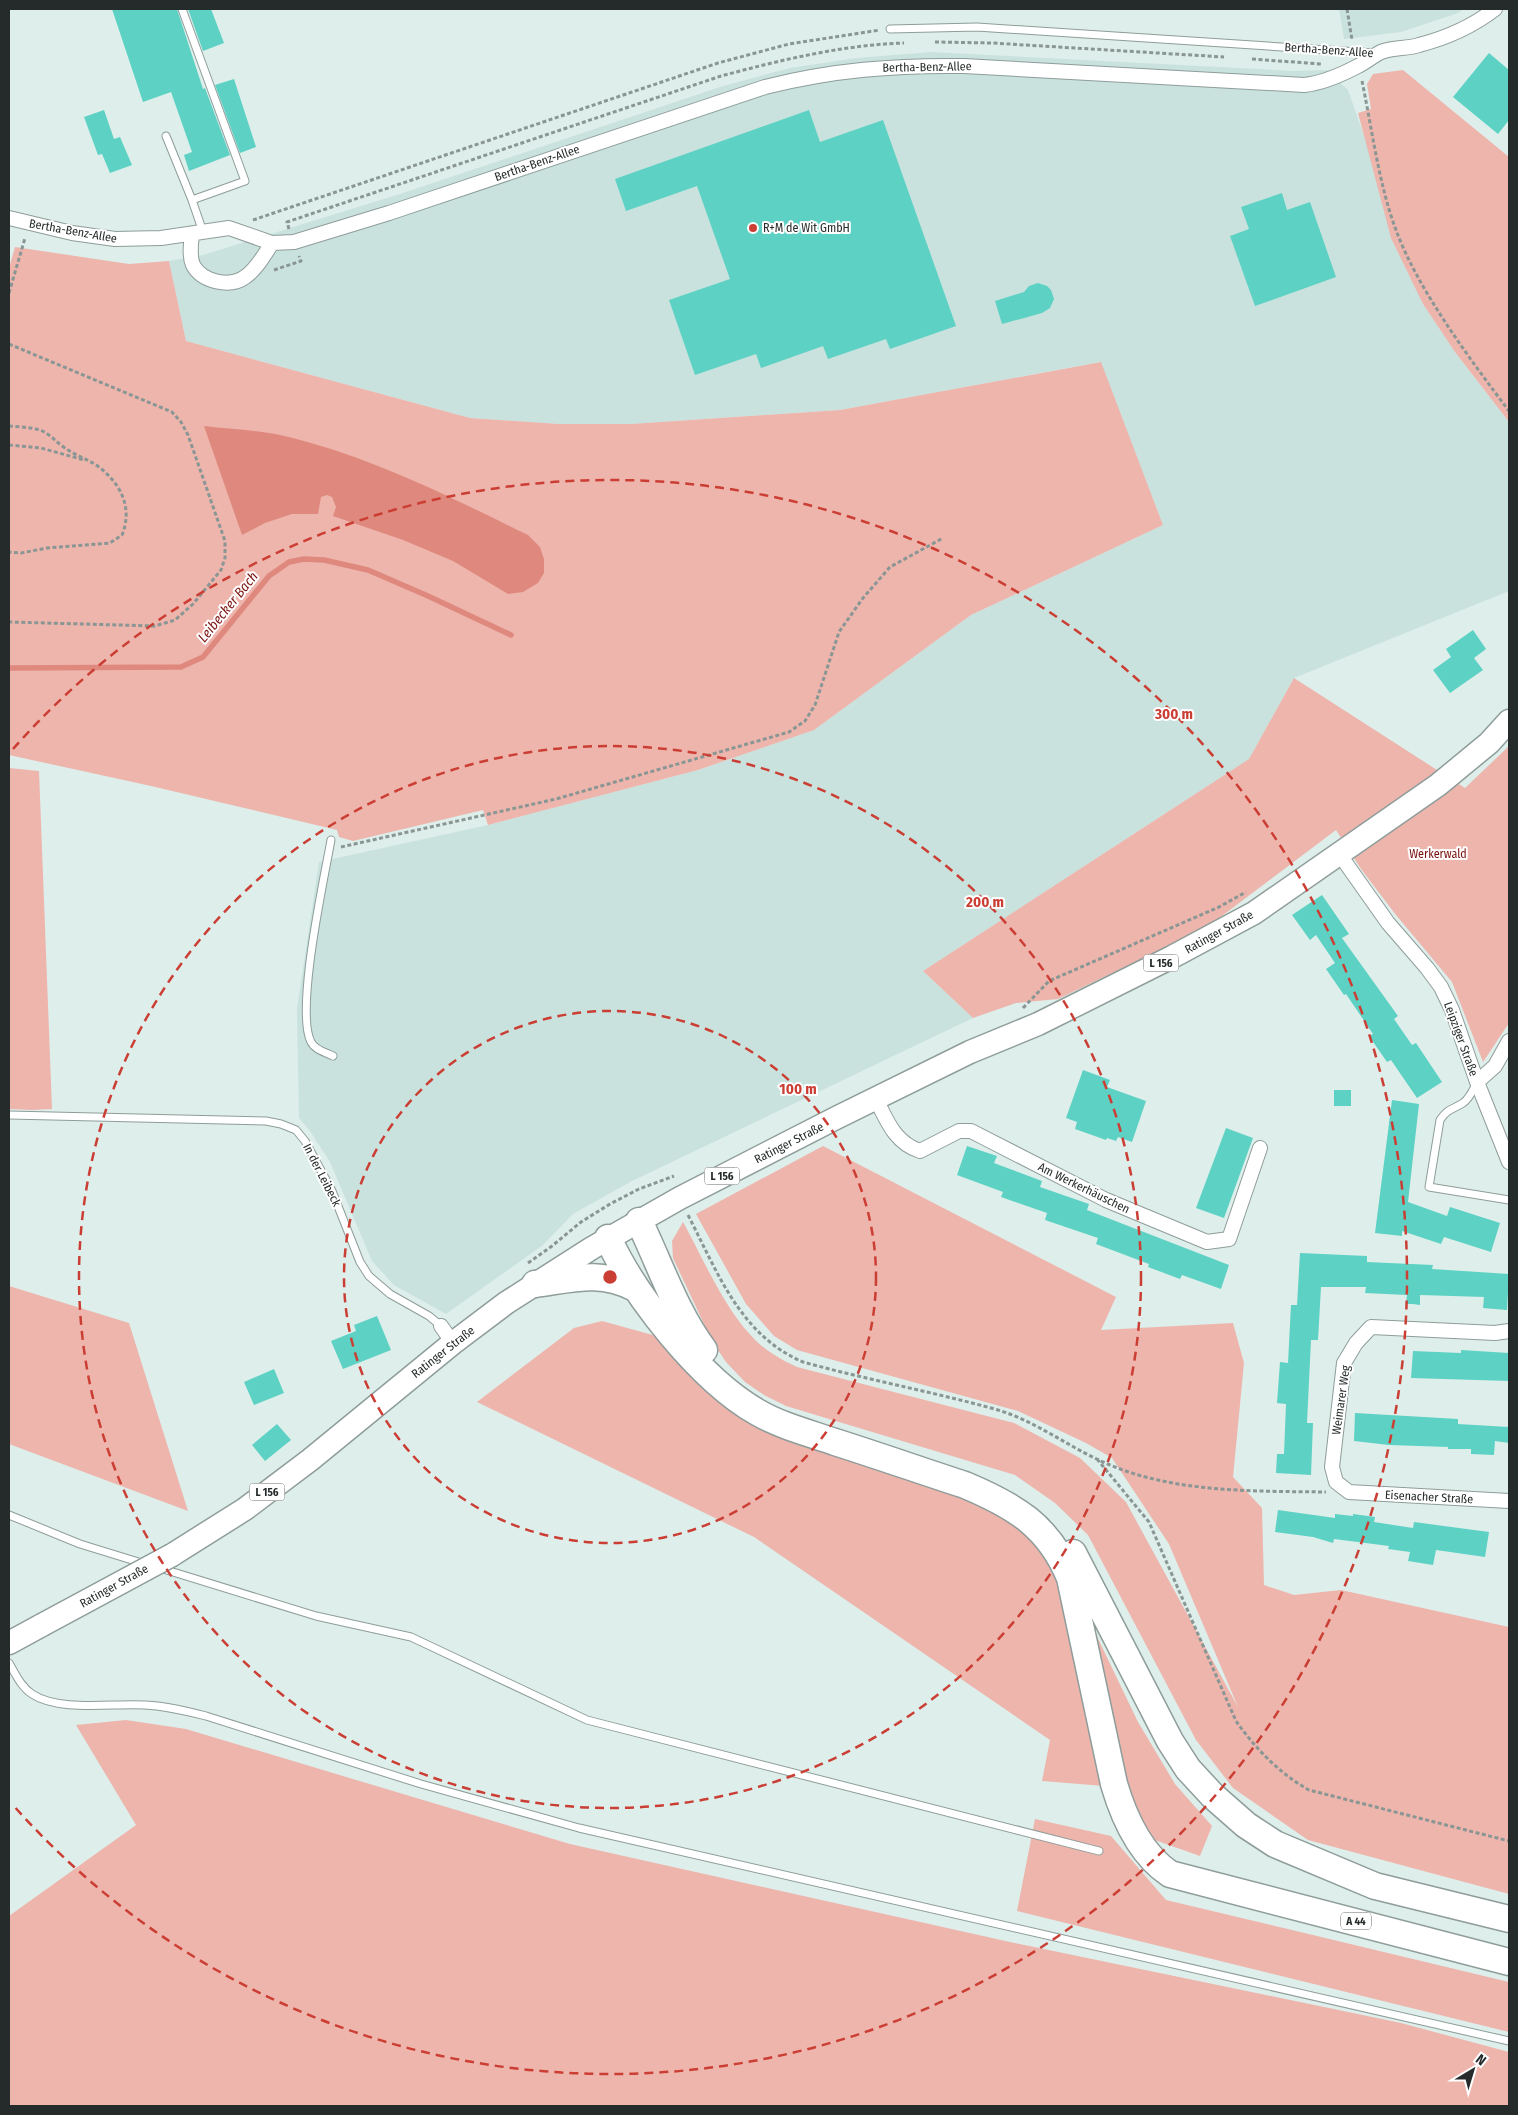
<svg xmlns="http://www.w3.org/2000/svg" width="1518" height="2115" viewBox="0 0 1518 2115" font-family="'Fira Sans Condensed',sans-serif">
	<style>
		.built { fill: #c9e2de }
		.green { fill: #eeb5ad }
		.water { fill: #df897e }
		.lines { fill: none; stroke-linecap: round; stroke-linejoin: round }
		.stream { stroke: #df897e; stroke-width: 5.5 }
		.building { fill: #5dd2c4 }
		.service-casing { stroke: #8e9d9a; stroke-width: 9 }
		.minor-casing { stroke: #8e9d9a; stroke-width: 16 }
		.primary-casing { stroke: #8e9d9a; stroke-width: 25 }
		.motorway-casing { stroke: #8e9d9a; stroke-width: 29 }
		.path { stroke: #8a9694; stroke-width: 3; stroke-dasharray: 4 2.5; stroke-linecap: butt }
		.service { stroke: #fff; stroke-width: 7 }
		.minor { stroke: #fff; stroke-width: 14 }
		.primary { stroke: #fff; stroke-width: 22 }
		.motorway { stroke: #fff; stroke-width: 26 }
		.primary-bridge-casing { stroke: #8e9d9a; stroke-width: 25; stroke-linecap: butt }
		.primary-bridge { stroke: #fff; stroke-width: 22 }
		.ring { fill: none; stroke: #cb3e34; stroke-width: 2.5; stroke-dasharray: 9 6 }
		.poi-dot { fill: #cb3e34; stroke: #fff; stroke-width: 2 }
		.labels { text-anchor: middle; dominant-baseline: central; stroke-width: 4; stroke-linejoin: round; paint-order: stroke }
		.shield { fill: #fff; stroke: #666b6a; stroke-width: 1 }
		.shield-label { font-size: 11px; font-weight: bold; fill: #252b2a }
		.street-label { font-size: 12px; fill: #252b2a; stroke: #fff }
		.poi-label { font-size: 12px; fill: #252b2a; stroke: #fff; text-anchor: start }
		.park-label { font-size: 12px; fill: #79120f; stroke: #fff }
		.water-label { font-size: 14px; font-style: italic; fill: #7c1512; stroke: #fff }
		.centre { fill: #cb3e34; stroke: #fff; stroke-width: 2.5 }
		.ring-label { font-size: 15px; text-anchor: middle; font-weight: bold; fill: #cb3e34; stroke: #fff; stroke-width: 4; stroke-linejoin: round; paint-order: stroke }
	</style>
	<rect width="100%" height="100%" fill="#deeeeb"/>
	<!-- built -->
	<path class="built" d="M 1339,9 L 1463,9 L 1458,13 L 1401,32 L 1344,39 Z
		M 931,52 L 1294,71 L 1327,70 L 1348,90 L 1423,304 L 1455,352 L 1509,422 L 1509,591 L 1294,678 L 1249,759 L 923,971 L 973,1018 L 632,1181 L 573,1214 L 543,1245 L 446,1314 L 394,1285 L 372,1261 L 330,1162 L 310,1131 L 299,1118 L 297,1009 L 319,862 L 488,825 L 698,770 L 814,730 L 971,615 L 1163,525 L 1100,362 L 840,410 L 631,424 L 559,424 L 470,418 L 186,341 L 169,261 L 203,255 L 403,193 L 723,86 L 790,68 L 857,58 Z"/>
	<!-- green -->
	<path class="green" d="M 1403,70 L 1509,157 L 1509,422 L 1455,352 L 1423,304 L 1391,238 L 1358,113 L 1371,109 L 1367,84 L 1373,74 Z
		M 15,247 L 129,264 L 169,261 L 186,341 L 470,418 L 559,424 L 631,424 L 840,410 L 1101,362 L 1163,525 L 971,615 L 814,730 L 698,770 L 488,825 L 483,810 L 353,841 L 339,837 L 337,830 L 151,786 L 9,755 L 9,268 Z
		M 1294,678 L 1465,788 L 1509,746 L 1509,1023 L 1483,1062 L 1452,982 L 1396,915 L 1361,869 L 1336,830 L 1206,928 L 1058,999 L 1016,1003 L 973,1018 L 923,971 L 1249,759 Z
		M 9,768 L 39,771 L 52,1109 L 32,1110 L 9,1109 Z
		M 823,1146 L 1116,1297 L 1101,1330 L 1233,1323 L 1244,1363 L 1233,1477 L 1262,1508 L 1264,1585 L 1294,1595 L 1341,1590 L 1509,1627 L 1509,1894 L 1308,1840 L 1233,1788 L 1196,1740 L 1088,1535 L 1055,1503 L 1015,1475 L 786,1406 L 764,1395 L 745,1382 L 726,1362 L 712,1341 L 673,1258 L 672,1241 L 683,1222 C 706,1263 732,1329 773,1354 C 780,1359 789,1363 797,1367 L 1014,1423 L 1080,1458 L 1126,1502 L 1238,1707 L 1169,1544 L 1112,1458 L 1086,1443 L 1018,1411 L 797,1350 L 774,1336 L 746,1304 L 696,1214 Z
		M 9,1286 L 129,1323 L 188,1511 L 9,1444 Z
		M 602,1321 L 660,1337 L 713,1395 L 999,1509 L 1039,1547 L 1051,1568 L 1077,1639 L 1104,1786 L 1042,1781 L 1050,1740 L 754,1537 L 477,1402 L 574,1328 Z
		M 1091,1624 L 1138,1722 L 1175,1784 L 1212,1826 L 1200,1856 L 1152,1839 L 1133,1804 Z
		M 126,1720 L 186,1729 L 570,1844 L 1010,1942 L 1401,2023 L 1509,2052 L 1509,2106 L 9,2106 L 9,1916 L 136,1825 L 76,1725 Z
		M 1035,1819 L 1111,1836 L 1166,1900 L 1509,1982 L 1509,2032 L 1017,1911 Z"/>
	<!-- water -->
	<path class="water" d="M 204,426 C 229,429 256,430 280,435 C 368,455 448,496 528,535 L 540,547 L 544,559 L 544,573 L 538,583 L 523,592 L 508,594 L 453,561 L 403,540 L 333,516 L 336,507 L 332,497 L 327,495 L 321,497 L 318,514 L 292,514 L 265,523 L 242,535 Z"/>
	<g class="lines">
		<!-- stream -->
		<path class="stream" d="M 9,668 L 181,667 L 203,657 L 269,576 L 289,562 L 304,559 L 324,560 L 368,570 L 428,596 L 511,635"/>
	</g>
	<!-- building -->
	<path class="building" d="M 112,9 L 177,9 L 203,89 L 205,88 L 230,155 L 189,171 L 184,155 L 192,152 L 171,92 L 143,102 Z
		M 188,9 L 211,9 L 224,43 L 203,51 Z
		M 1489,53 L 1509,70 L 1509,120 L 1498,134 L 1453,97 Z
		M 234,79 L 256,147 L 240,153 L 215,85 Z
		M 104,110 L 114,139 L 120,137 L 132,165 L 110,173 L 102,154 L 98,155 L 84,117 Z
		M 809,110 L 820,142 L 883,120 L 956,326 L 890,349 L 886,339 L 828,359 L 823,346 L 761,368 L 756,354 L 695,375 L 669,300 L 730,279 L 697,186 L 626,211 L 615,179 Z
		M 1282,193 L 1287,210 L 1310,202 L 1336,277 L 1255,306 L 1230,236 L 1249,229 L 1241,207 Z
		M 1038,283 L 1047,286 L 1051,290 L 1054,299 L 1050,308 L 1042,313 L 1002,324 L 995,301 L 1024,292 L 1029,286 Z
		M 1473,630 L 1486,649 L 1474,658 L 1483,670 L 1450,693 L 1433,670 L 1451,657 L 1446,649 Z
		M 1322,895 L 1349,934 L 1342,938 L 1398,1016 L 1394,1019 L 1412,1045 L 1416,1043 L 1442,1082 L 1417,1098 L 1391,1060 L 1387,1062 L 1369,1036 L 1373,1034 L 1346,994 L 1344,995 L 1326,969 L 1335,963 L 1316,935 L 1310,940 L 1292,915 Z
		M 1083,1070 L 1110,1080 L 1107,1087 L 1146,1101 L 1132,1142 L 1118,1137 L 1116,1141 L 1107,1138 L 1106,1140 L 1075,1129 L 1077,1122 L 1066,1118 Z
		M 1334,1090 L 1351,1090 L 1351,1106 L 1334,1106 Z
		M 1392,1100 L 1419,1104 L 1408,1202 L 1447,1216 L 1450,1207 L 1500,1223 L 1491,1252 L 1444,1237 L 1441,1244 L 1402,1231 L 1402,1236 L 1375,1233 Z
		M 1226,1128 L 1253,1138 L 1224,1218 L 1196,1208 Z
		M 967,1146 L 997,1156 L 994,1163 L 1042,1181 L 1040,1187 L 1089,1204 L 1087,1210 L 1229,1265 L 1221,1289 L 1182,1275 L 1180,1279 L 1148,1267 L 1149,1264 L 1096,1244 L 1098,1238 L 1045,1220 L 1047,1213 L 1001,1197 L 1003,1192 L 957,1175 Z
		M 1300,1253 L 1367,1256 L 1367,1262 L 1433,1265 L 1432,1269 L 1509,1274 L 1507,1310 L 1483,1308 L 1484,1297 L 1420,1295 L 1420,1305 L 1413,1304 L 1406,1304 L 1407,1295 L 1365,1293 L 1366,1287 L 1321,1287 L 1318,1340 L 1311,1340 L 1307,1423 L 1313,1423 L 1311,1475 L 1276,1473 L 1277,1454 L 1284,1454 L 1286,1404 L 1277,1403 L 1280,1362 L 1288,1363 L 1291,1305 L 1297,1305 Z
		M 377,1316 L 391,1350 L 343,1369 L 331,1341 L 356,1331 L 354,1325 Z
		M 1461,1350 L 1509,1353 L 1509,1381 L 1411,1378 L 1413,1351 L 1461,1353 Z
		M 274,1369 L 284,1393 L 254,1405 L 244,1382 Z
		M 1355,1413 L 1458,1419 L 1458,1424 L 1509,1427 L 1509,1443 L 1495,1441 L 1494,1455 L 1471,1454 L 1471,1449 L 1448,1449 L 1448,1447 L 1389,1445 L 1354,1441 Z
		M 277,1424 L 291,1440 L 265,1461 L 252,1445 Z
		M 1278,1510 L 1335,1518 L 1335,1514 L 1353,1516 L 1353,1514 L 1375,1517 L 1374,1522 L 1413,1528 L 1414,1522 L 1489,1532 L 1485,1557 L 1436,1550 L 1433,1565 L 1408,1561 L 1410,1552 L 1388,1549 L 1389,1546 L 1334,1539 L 1333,1543 L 1313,1537 L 1275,1532 Z"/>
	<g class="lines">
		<defs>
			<path id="service" d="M 182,9 L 245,181 L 192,200 L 203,232
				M 890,29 L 977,27 L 1374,53
				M 166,136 L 192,200
				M 331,840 C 324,879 295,1011 311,1042 C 315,1050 325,1052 333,1056
				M 1477,1082 C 1473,1090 1470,1098 1463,1103 C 1452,1110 1448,1108 1440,1120 L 1429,1187 L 1509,1200
				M 9,1115 L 266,1121 L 281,1124 L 296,1130 L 305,1141 L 332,1191 L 360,1262 L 369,1276 L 390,1294 L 429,1316 L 441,1326
				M 9,1515 L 80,1544 L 145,1564
				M 160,1568 L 316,1616 L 411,1637 L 587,1720 L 1099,1851
				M 9,1663 C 15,1673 21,1687 32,1694 C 59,1712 113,1703 145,1705 C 166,1706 186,1711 206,1716 L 421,1784 L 579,1828 L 1509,2041"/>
			<path id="minor" d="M 9,218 L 72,233 L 115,239 L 161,238 L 229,228 L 272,243 L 294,242 L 389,213 L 765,87 C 832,70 895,65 964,66 L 1304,85 C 1323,83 1341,75 1358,66 C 1366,62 1373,56 1381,52 C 1393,47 1407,49 1419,45 C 1446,38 1473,26 1495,9
				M 192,234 C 191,243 189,256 193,265 C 202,282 230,288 245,277 C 256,270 265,254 272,243
				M 1340,855 L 1388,923 L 1427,968 L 1441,987 L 1452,1010 L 1477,1082 L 1509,1162
				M 1477,1082 L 1495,1066 L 1509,1041
				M 876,1099 C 887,1121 895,1143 920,1151 L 959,1131 L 971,1131 L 1106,1200 L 1207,1242 L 1229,1239 L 1260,1148
				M 441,1326 L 453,1343
				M 1509,1331 L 1495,1333 L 1371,1327 L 1356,1343 L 1344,1363 L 1332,1467 L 1336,1482 L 1349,1492 L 1509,1501"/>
			<path id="primary" d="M 172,1555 L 245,1509 L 310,1460 L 453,1343 L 506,1303 L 592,1248 L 680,1198 L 838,1117 L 970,1052 L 1038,1024 L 1172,957 L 1254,913 L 1438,785 L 1489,743 L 1509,721
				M 9,1643 L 42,1625"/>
			<path id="motorway" d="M 639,1221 C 660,1264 675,1311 704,1350
				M 608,1238 C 635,1297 701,1380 757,1412 C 781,1426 809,1433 835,1442 C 879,1456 922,1471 965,1485 C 1015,1506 1049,1526 1070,1578 L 1114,1784 C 1124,1818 1140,1854 1170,1874 L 1509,1962
				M 535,1284 C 573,1279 599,1270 635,1288
				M 1073,1553 L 1170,1741 L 1188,1769 L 1213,1796 L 1246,1825 L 1275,1844 L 1375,1886 L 1509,1919"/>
		</defs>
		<!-- service casing -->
		<use href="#service" class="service-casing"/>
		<!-- minor casing -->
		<use href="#minor" class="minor-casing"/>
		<!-- primary casing -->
		<use href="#primary" class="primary-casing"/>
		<!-- motorway casing -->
		<use href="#motorway" class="motorway-casing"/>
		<!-- path -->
		<path class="path" d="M 1347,9 L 1352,40
			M 935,42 L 992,43 L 1224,57
			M 1252,59 L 1321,64
			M 1362,81 C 1372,129 1379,185 1396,230 C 1418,290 1470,359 1509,411
			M 253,220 L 718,63 L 789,44 L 880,30
			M 289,229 L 287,222 L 721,76 C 781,60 842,45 904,43
			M 274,270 L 301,261 L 299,256
			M 9,293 L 25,238
			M 9,344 L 172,412 L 181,422 L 188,435 L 225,541 L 225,558 L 221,570 L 193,604 L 175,620 L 155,626 L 9,622
			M 9,426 C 19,427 30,427 40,430 C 50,434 56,442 65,448 C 76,456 88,459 99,467 C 121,484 133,508 122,535 L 110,543 L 47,548 L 21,553 L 9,552
			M 9,445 L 41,448 L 84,460
			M 341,847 L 556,799 L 789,732 L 805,721 L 815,705 L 839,632 L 863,598 L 890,567 L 943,538
			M 1023,1008 L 1049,981 L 1219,907 L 1246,892
			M 688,1215 C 718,1273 740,1335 803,1362 C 868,1380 934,1392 998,1410 C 1038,1422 1071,1449 1110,1465 C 1177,1493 1254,1491 1326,1492
			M 528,1263 L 552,1246 L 581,1222 L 610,1204 L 639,1189 L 674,1176
			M 1097,1459 L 1149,1522 L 1236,1721 C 1255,1748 1280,1774 1309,1790 L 1509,1841"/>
		<!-- service -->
		<use href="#service" class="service"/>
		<!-- minor -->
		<use href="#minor" class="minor"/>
		<!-- primary -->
		<use href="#primary" class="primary"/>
		<!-- motorway -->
		<use href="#motorway" class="motorway"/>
		<defs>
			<path id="primary-bridge" d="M 42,1625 L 172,1555"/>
		</defs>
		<!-- primary-bridge casing -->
		<use href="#primary-bridge" class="primary-bridge-casing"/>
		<!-- primary-bridge -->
		<use href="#primary-bridge" class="primary-bridge"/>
	</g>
	<!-- distance rings -->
	<g class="ring">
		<circle cx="610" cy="1277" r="266"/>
		<circle cx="610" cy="1277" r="531"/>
		<path d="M13 749A797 797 0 1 1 13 1805"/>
	</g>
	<!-- markers -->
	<circle class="poi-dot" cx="753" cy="228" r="5"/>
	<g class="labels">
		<!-- shield labels -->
		<g class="shield">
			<rect x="1143.5" y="954.5" width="35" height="17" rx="4"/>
			<rect x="704.5" y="1167.5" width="35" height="17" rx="4"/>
			<rect x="249.5" y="1483.5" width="35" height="17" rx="4"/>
			<rect x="1341" y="1912.5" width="30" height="17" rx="4"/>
		</g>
		<g class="shield-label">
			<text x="1161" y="963">L 156</text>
			<text x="722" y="1176">L 156</text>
			<text x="267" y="1492">L 156</text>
			<text x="1356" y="1921">A 44</text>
		</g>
		<!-- street labels -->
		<g class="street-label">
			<text transform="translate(1329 50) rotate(4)">Bertha-Benz-Allee</text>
			<text transform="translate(927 67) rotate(-1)">Bertha-Benz-Allee</text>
			<text transform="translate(537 163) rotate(-19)">Bertha-Benz-Allee</text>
			<text transform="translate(73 231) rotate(10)">Bertha-Benz-Allee</text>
			<text transform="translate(1219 932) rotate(-29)">Ratinger Straße</text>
			<text transform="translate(1461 1039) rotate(70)">Leipziger Straße</text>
			<text transform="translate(789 1143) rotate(-27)">Ratinger Straße</text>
			<text transform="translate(322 1175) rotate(63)">In der Leibeck</text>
			<text transform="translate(1084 1188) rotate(26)">Am Werkerhäuschen</text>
			<text transform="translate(443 1352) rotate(-38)">Ratinger Straße</text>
			<text transform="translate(1341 1400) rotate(-82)">Weimarer Weg</text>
			<text transform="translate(1429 1497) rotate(3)">Eisenacher Straße</text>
			<text transform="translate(114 1586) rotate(-29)">Ratinger Straße</text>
		</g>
		<!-- poi labels -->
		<g class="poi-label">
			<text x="763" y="228">R+M de Wit GmbH</text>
		</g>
		<!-- park labels -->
		<g class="park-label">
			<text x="1438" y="854">Werkerwald</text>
		</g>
		<!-- water labels -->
		<g class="water-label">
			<text transform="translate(228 607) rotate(-51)">Leibecker Bach</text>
		</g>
	</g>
	<circle cx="610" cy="1277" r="8" class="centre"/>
	<g class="ring-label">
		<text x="1174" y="719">300 m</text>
		<text x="985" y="907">200 m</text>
		<text x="798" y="1094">100 m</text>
	</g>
	<!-- border -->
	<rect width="1518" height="2115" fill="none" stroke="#252b2a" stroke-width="20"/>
	<!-- north arrow -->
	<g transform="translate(1473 2070) rotate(38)" stroke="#ffffff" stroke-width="4" paint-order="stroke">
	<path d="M0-4L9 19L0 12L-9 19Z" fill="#252b2a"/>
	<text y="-8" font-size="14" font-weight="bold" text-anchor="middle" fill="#252b2a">N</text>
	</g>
</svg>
